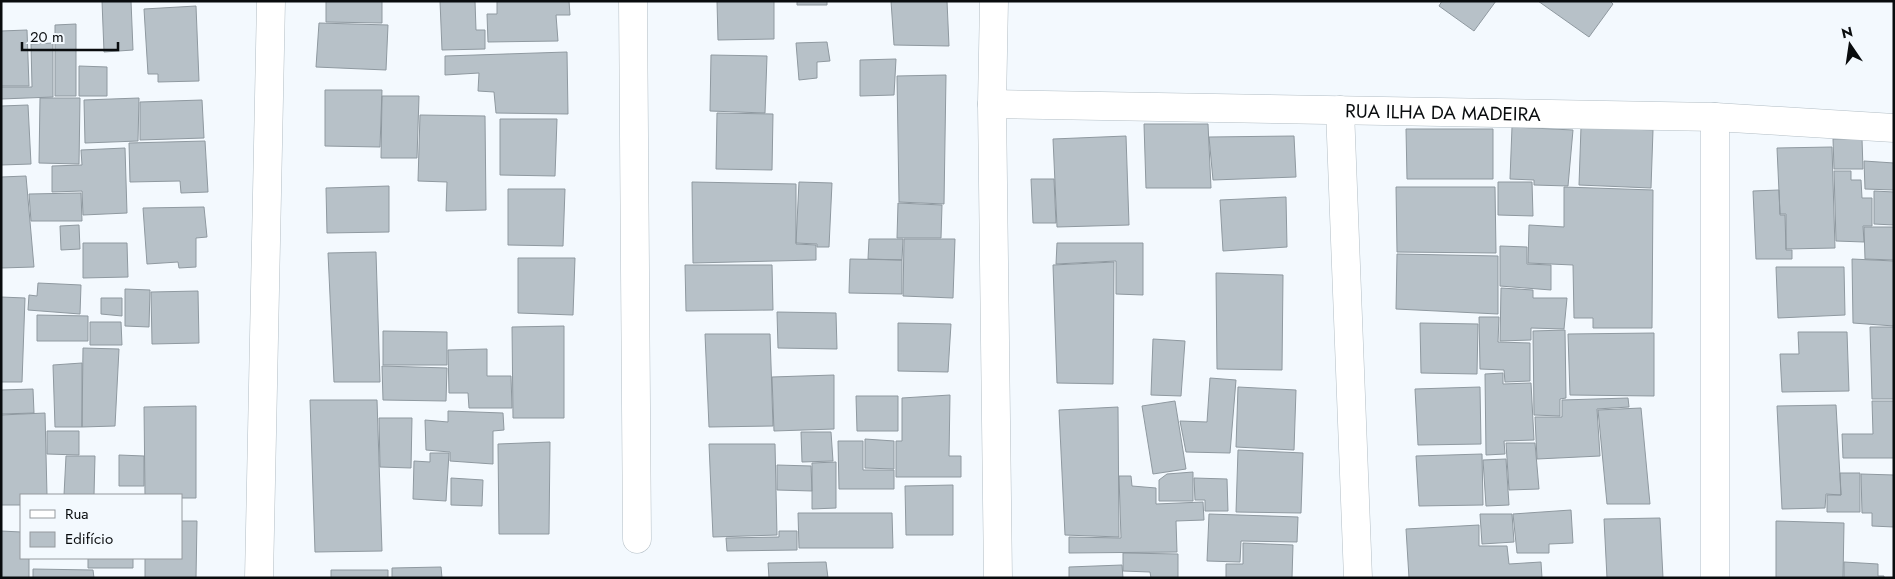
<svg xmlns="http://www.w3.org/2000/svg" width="1895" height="579" viewBox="0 0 1895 579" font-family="Jost,sans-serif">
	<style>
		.building { fill: #b7c1c8; stroke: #8f99a0 }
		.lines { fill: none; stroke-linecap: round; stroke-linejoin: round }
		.street-casing { stroke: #b3bec5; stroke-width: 29 }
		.street { stroke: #fff; stroke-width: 28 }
		.labels { text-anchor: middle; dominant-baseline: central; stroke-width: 4; stroke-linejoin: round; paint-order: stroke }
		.street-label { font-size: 19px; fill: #090c0e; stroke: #f3f9fe }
	</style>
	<rect width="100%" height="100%" fill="#f3f9fe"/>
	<!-- building -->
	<path class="building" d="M 102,1 L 131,1 L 133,50 L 104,52 Z
		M 326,1 L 382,1 L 382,23 L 326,22 Z
		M 440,1 L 475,1 L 476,30 L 485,30 L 485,49 L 442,50 Z
		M 497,1 L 569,1 L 570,15 L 556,15 L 558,41 L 488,42 L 487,14 L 497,14 Z
		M 717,1 L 774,1 L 774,39 L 718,40 Z
		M 797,1 L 827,1 L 827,5 L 797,5 Z
		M 891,1 L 947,1 L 949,46 L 894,45 Z
		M 1442,1 L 1496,1 L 1474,31 L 1439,6 Z
		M 1538,1 L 1610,1 L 1613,4 L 1589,37 Z
		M 196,6 L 199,81 L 158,82 L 158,74 L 148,74 L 144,9 Z
		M 319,23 L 388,25 L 386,70 L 316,67 Z
		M 76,24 L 76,96 L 55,96 L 55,25 Z
		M 27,30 L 29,86 L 1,86 L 1,31 Z
		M 827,42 L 830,61 L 817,62 L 817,78 L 799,80 L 796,43 Z
		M 53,43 L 53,97 L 1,99 L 1,87 L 32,87 L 31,44 Z
		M 567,52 L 568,114 L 496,113 L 494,92 L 478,91 L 479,73 L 445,75 L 445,56 Z
		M 711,55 L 767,56 L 765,113 L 710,111 Z
		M 896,59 L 894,95 L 860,96 L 860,60 Z
		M 79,66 L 107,67 L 107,96 L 79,96 Z
		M 946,75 L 944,204 L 899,202 L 897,76 Z
		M 325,90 L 382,90 L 380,147 L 325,146 Z
		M 382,96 L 419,96 L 417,158 L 381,158 Z
		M 40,98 L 80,98 L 79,164 L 39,163 Z
		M 139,98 L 138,141 L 85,143 L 84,100 Z
		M 202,100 L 204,138 L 140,140 L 140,102 Z
		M 28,105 L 31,164 L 1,165 L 1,106 Z
		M 717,113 L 773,114 L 772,170 L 716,169 Z
		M 420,115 L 485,116 L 486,210 L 446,211 L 447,182 L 418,181 Z
		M 500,119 L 557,119 L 555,176 L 500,175 Z
		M 1144,124 L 1208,124 L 1211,188 L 1146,188 Z
		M 1512,127 L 1573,130 L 1568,186 L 1534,185 L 1534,180 L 1510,179 Z
		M 1581,127 L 1653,130 L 1651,188 L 1579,185 Z
		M 1406,129 L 1493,129 L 1493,179 L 1407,179 Z
		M 1126,136 L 1129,225 L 1057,227 L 1053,139 Z
		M 1294,136 L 1296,177 L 1213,180 L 1209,137 Z
		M 1833,139 L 1862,139 L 1863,169 L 1834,169 Z
		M 205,141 L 208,192 L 181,193 L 180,181 L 130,182 L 129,143 Z
		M 1832,147 L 1835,248 L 1786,249 L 1786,214 L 1780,214 L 1777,148 Z
		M 125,148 L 127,213 L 83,215 L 82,191 L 52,192 L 52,166 L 82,165 L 81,150 Z
		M 1864,161 L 1894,163 L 1894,190 L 1865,189 Z
		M 1834,171 L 1851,171 L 1851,180 L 1861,180 L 1862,198 L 1872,198 L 1872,226 L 1863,226 L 1864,242 L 1836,241 Z
		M 26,176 L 34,267 L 1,268 L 1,177 Z
		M 1031,179 L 1054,179 L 1056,223 L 1033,223 Z
		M 692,182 L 796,184 L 796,244 L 816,245 L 816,260 L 693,263 Z
		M 799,182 L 832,183 L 829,247 L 817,247 L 817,244 L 796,243 Z
		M 1498,182 L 1532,182 L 1533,216 L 1498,215 Z
		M 389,186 L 389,232 L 327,233 L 326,188 Z
		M 1396,187 L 1495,187 L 1496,253 L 1397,252 Z
		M 1564,187 L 1653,190 L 1652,328 L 1593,328 L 1593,318 L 1574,318 L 1573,265 L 1528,263 L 1529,225 L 1564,227 Z
		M 508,189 L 565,189 L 563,246 L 508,245 Z
		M 1779,190 L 1780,215 L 1785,215 L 1786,250 L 1792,250 L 1792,259 L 1756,259 L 1753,191 Z
		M 1874,191 L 1894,192 L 1894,225 L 1874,224 Z
		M 81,193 L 82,221 L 31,221 L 29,194 Z
		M 1286,197 L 1287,247 L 1223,251 L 1220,200 Z
		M 898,203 L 942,205 L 941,238 L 897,238 Z
		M 204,207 L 207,237 L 196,238 L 196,267 L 179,268 L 178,262 L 147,264 L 143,208 Z
		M 79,225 L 80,249 L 61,250 L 60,226 Z
		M 1864,227 L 1894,227 L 1894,260 L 1865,259 Z
		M 869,239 L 903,239 L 902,260 L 868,259 Z
		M 904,239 L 955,239 L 953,298 L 903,296 Z
		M 83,243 L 127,243 L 128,277 L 83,278 Z
		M 1057,243 L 1143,243 L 1143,295 L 1116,294 L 1116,261 L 1056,264 Z
		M 1500,246 L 1527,247 L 1527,264 L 1551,265 L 1551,290 L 1500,286 Z
		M 376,252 L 380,382 L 334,382 L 328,253 Z
		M 1397,254 L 1498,256 L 1498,314 L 1396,309 Z
		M 518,258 L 575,258 L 573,315 L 518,313 Z
		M 850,259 L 902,260 L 902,294 L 849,293 Z
		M 1852,259 L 1894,261 L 1894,326 L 1853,323 Z
		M 1114,262 L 1113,384 L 1057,383 L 1053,265 Z
		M 685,265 L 772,265 L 773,310 L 686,311 Z
		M 1776,267 L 1844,267 L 1845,315 L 1778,318 Z
		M 1216,273 L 1283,275 L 1282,370 L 1217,369 Z
		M 38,283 L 81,285 L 80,314 L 28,310 L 29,295 L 37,296 Z
		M 1501,288 L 1533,290 L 1533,298 L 1567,298 L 1564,329 L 1531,328 L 1531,340 L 1500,341 Z
		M 125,289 L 150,290 L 149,327 L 125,326 Z
		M 198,291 L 199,343 L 152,344 L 151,292 Z
		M 1,297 L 25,298 L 22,382 L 1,382 Z
		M 101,298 L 122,298 L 122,316 L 101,314 Z
		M 777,312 L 836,313 L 837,349 L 778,348 Z
		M 37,315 L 88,316 L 88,341 L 37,341 Z
		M 1479,317 L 1499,317 L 1498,342 L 1530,343 L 1530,381 L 1505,382 L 1504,370 L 1480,369 Z
		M 90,322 L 121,322 L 122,345 L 90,345 Z
		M 898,323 L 951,324 L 948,372 L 898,371 Z
		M 1420,323 L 1478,324 L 1477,374 L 1421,373 Z
		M 564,326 L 564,418 L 513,418 L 512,327 Z
		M 1870,327 L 1894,327 L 1894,399 L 1872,399 Z
		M 1565,330 L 1566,398 L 1560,399 L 1560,416 L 1534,415 L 1533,331 Z
		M 383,331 L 447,332 L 447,365 L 383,365 Z
		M 1798,332 L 1847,332 L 1849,391 L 1782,392 L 1780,354 L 1799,354 Z
		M 1654,333 L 1654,396 L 1570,395 L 1568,334 Z
		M 705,334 L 770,334 L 773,426 L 709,427 Z
		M 1153,339 L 1185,341 L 1181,396 L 1151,395 Z
		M 83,348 L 119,349 L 115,426 L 82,427 Z
		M 487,349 L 487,376 L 511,376 L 512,408 L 469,408 L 468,393 L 449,393 L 448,350 Z
		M 82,363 L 82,427 L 55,427 L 53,365 Z
		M 382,366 L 447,368 L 446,401 L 383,400 Z
		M 1503,373 L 1503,384 L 1531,383 L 1534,440 L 1504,441 L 1505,454 L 1486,455 L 1485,374 Z
		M 834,375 L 834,429 L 774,431 L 772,377 Z
		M 1210,378 L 1236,380 L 1230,453 L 1186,452 L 1180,421 L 1207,422 Z
		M 1238,387 L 1296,390 L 1294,450 L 1236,447 Z
		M 1480,387 L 1481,444 L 1418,445 L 1415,389 Z
		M 33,389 L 34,413 L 1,414 L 1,390 Z
		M 950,395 L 949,456 L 961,456 L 961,477 L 896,477 L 896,441 L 902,441 L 902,398 Z
		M 856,396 L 898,396 L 898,431 L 857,431 Z
		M 1628,398 L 1629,407 L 1597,409 L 1600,456 L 1537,459 L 1535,417 L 1562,417 L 1562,400 Z
		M 310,400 L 377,400 L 382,551 L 315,552 Z
		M 1175,401 L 1186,469 L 1153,474 L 1142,406 Z
		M 1872,401 L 1894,401 L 1894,458 L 1843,458 L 1842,434 L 1873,434 Z
		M 1836,405 L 1841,495 L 1826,494 L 1825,508 L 1782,509 L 1777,406 Z
		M 196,406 L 196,498 L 181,498 L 181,495 L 145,495 L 144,407 Z
		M 1118,407 L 1119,537 L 1065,535 L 1059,410 Z
		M 1641,408 L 1650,504 L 1607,504 L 1598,410 Z
		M 448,411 L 503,413 L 504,430 L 493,431 L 493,464 L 450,461 L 450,452 L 426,450 L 425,420 L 448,422 Z
		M 45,413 L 47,495 L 21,495 L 21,505 L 1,505 L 1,415 Z
		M 379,418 L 412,418 L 411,468 L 380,467 Z
		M 47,431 L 79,431 L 79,455 L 47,454 Z
		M 801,432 L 831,432 L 833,461 L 802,462 Z
		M 865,439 L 894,441 L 894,469 L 865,468 Z
		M 838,441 L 863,441 L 863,470 L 894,470 L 894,489 L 839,489 Z
		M 550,442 L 549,534 L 499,534 L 498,444 Z
		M 1506,443 L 1535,443 L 1539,489 L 1509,490 Z
		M 709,444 L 775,444 L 777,535 L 713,537 Z
		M 1238,450 L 1303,453 L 1301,513 L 1236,512 Z
		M 430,453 L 449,453 L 446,501 L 413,499 L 414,461 L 430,462 Z
		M 1482,454 L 1483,505 L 1419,506 L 1416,456 Z
		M 119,455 L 144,456 L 144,486 L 119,486 Z
		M 66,456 L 95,456 L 94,495 L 64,495 Z
		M 1506,459 L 1509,505 L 1486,506 L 1483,460 Z
		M 836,462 L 836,508 L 812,509 L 812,463 Z
		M 777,465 L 811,466 L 812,491 L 777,490 Z
		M 1193,472 L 1193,501 L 1159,501 L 1159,480 L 1167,474 Z
		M 1840,473 L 1860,473 L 1860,512 L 1827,512 L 1827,495 L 1841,495 Z
		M 1861,474 L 1894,475 L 1894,527 L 1872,526 L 1872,513 L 1862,513 Z
		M 1119,476 L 1131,476 L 1132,486 L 1156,488 L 1156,504 L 1203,502 L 1204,520 L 1176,521 L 1177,552 L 1069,553 L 1069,537 L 1121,538 Z
		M 451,478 L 483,480 L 482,506 L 451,505 Z
		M 1194,478 L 1227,479 L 1228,511 L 1205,511 L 1205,500 L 1195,500 Z
		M 953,485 L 953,535 L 906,535 L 905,486 Z
		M 1571,510 L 1573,543 L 1549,544 L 1549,553 L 1517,553 L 1513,514 Z
		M 798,513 L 892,513 L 893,548 L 799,548 Z
		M 1209,514 L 1298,517 L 1297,542 L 1241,541 L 1240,562 L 1207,561 Z
		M 1480,514 L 1512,514 L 1514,542 L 1482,544 Z
		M 1660,518 L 1663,578 L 1607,578 L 1604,519 Z
		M 181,521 L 197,521 L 196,578 L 145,578 L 145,558 L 181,558 Z
		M 1776,521 L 1844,523 L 1843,578 L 1776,578 Z
		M 1479,525 L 1479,546 L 1507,546 L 1509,564 L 1541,562 L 1542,578 L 1409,578 L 1406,529 Z
		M 1,531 L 21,532 L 21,558 L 29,558 L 29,578 L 1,578 Z
		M 779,531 L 797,531 L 797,550 L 727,551 L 726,538 L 779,537 Z
		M 1243,543 L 1293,545 L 1292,578 L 1226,578 L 1226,564 L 1243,564 Z
		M 1123,553 L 1178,554 L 1178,578 L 1151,578 L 1150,572 L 1123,571 Z
		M 88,558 L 133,558 L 133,568 L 88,568 Z
		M 826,562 L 828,578 L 769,578 L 768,563 Z
		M 1844,562 L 1878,564 L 1878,576 L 1884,576 L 1884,578 L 1844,578 Z
		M 1122,565 L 1123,578 L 1069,578 L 1069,567 Z
		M 441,567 L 442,578 L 392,578 L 392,568 Z
		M 33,569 L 93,570 L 94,578 L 33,578 Z
		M 331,570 L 388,570 L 388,578 L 331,578 Z"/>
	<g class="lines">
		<defs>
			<g id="street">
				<path d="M 633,1 L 637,539"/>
				<path d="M 994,1 L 992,104 L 998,578"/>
				<path id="s1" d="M 992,104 L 1715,117 L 1894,128"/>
				<path d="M 1340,110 L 1358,578"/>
				<path d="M 1715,117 L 1715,578"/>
				<path d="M 259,578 L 271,1"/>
			</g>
		</defs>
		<!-- street casing -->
		<use href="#street" class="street-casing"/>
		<!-- street -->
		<use href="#street" class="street"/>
	</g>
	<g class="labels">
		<!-- street labels -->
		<g class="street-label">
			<text stroke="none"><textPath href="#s1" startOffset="451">RUA ILHA DA MADEIRA</textPath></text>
		</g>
	</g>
	<!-- border -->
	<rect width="1895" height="579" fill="none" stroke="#090c0e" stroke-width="5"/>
	<!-- legend -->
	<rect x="20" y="494" width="162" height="65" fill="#f3f9fe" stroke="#959a9e"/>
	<rect x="30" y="510" width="25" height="8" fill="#ffffff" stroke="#959a9e"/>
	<text x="65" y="519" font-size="15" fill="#090c0e">Rua</text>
	<rect x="30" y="532" width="25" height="15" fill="#b7c1c8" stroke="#959a9e"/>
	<text x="65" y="544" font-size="15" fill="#090c0e">Edifício</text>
	<!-- north arrow -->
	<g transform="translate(1850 45) rotate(347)" stroke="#f3f9fe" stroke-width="4" paint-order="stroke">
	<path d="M0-4L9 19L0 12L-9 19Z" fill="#090c0e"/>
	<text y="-8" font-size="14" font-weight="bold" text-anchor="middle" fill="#090c0e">N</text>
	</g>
	<!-- scale -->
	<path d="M22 42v8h96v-8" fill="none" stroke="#090c0e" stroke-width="2.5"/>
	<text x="30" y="42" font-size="15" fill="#090c0e" stroke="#f3f9fe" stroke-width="4" paint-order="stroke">20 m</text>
</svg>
